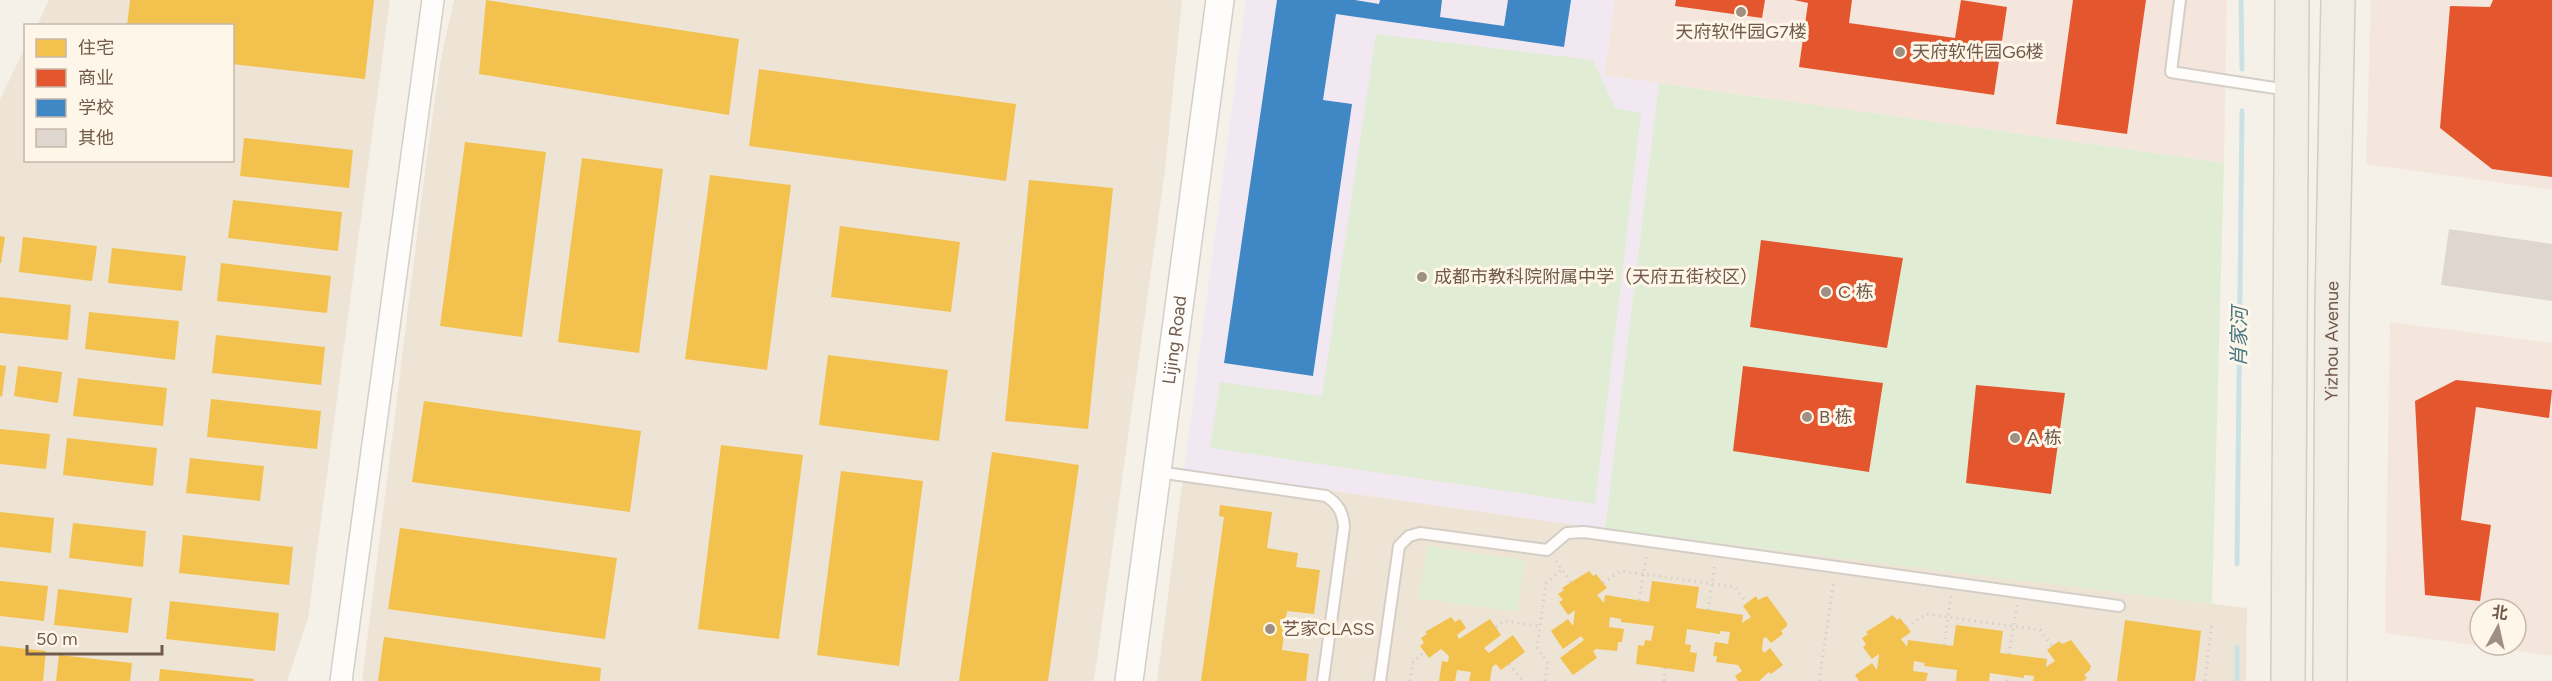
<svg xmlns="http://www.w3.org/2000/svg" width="2552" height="681" viewBox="0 0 2552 681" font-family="Figtree,'Noto Sans SC',sans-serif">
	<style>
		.residential { fill: #eee4d6 }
		.commercial { fill: #f5e6dd; fill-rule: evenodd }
		.education { fill: #f2e8f1 }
		.green { fill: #e1ecd4 }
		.homes { fill: #f2c14e }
		.shops { fill: #e4572e }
		.schools { fill: #3f88c5 }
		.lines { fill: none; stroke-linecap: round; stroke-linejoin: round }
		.stream { stroke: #cbe2e5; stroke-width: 5 }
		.building { fill: #dfd7cf }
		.service-casing { stroke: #d4cec7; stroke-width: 14 }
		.minor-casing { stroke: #d4cec7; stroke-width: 24 }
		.tertiary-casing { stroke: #d4cec7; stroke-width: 30 }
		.primary-casing { stroke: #d4ccc5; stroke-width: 36 }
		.path { stroke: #d6cfca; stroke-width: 3; stroke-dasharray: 1.5 4.5; stroke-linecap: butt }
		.service { stroke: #fefdfc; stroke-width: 10 }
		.minor { stroke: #fefdfc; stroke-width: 21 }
		.tertiary { stroke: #fefdfc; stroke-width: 27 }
		.primary { stroke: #f1ede5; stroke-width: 33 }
		.poi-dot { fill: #9f8f82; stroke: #fef6e9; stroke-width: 2 }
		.labels { text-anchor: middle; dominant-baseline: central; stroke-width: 6; stroke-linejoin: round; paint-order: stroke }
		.poi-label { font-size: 18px; fill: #715a4b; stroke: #fef6e9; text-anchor: start }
		.street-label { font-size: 18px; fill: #715a4b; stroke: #fef6e9 }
		.water-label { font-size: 20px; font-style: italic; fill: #467884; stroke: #fef6e9 }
	</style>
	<rect width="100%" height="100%" fill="#f5f1e9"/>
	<!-- residential -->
	<path class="residential" d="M 49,0 L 390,0 L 308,618 L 287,681 L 0,681 L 0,99 L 25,48 L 26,160 L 232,160 L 232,26 L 37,25 Z
		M 454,0 L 1182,0 L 1165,171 L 1094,681 L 362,681 L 427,155 L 441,58 Z
		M 1184,470 L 1605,529 L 2247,608 L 2246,681 L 1157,681 Z"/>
	<!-- commercial -->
	<path class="commercial" d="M 1615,0 L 2227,0 L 2224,163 L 1604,75 Z
		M 2371,0 L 2552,0 L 2552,190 L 2366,164 Z
		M 2390,322 L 2552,343 L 2552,656 L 2385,633 ZM 2480,609 L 2516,609 L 2516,645 L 2480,645 Z"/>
	<!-- education -->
	<path class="education" d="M 1246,0 L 1615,0 L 1604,75 L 1659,83 L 1605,529 L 1184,470 Z"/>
	<!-- green -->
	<path class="green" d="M 1376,34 L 1593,60 L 1615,108 L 1641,113 L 1595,504 L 1210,448 L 1220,382 L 1322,396 Z
		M 1659,83 L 2224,163 L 2212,604 L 1605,529 Z
		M 1427,546 L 1525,560 L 1517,612 L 1419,598 Z"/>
	<!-- homes -->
	<path class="homes" d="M 130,0 L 374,0 L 365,79 L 232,64 L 232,26 L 127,26 Z
		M 486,0 L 739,39 L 729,115 L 479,74 Z
		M 2469,23 L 2542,28 L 2552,42 L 2552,154 L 2487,153 L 2468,138 Z
		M 759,69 L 1016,104 L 1006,181 L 749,146 Z
		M 244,138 L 353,150 L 349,188 L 240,176 Z
		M 465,142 L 546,152 L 522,337 L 440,326 Z
		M 582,158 L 663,169 L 639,353 L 558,342 Z
		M 710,175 L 791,185 L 767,370 L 685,359 Z
		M 1029,180 L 1113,188 L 1088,429 L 1005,421 Z
		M 233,200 L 342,212 L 338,251 L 228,238 Z
		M 840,226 L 960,242 L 951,312 L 831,297 Z
		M 0,236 L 5,237 L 1,263 L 0,263 Z
		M 23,237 L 97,246 L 92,281 L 19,272 Z
		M 112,248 L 186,256 L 182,291 L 108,283 Z
		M 221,263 L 331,276 L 327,313 L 217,301 Z
		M 0,297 L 71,305 L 68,340 L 0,333 Z
		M 89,312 L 179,321 L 175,360 L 85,349 Z
		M 216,335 L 325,347 L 321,385 L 212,373 Z
		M 828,355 L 948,370 L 939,441 L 819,425 Z
		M 0,365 L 6,366 L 2,397 L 0,396 Z
		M 18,366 L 62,372 L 58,403 L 14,396 Z
		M 78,378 L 167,388 L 163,426 L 73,416 Z
		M 211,399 L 321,411 L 317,449 L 207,437 Z
		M 424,401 L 641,431 L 630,512 L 412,482 Z
		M 0,429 L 50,434 L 46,469 L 0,464 Z
		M 67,438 L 157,448 L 153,486 L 63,475 Z
		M 721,445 L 803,455 L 779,639 L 698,629 Z
		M 992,452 L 1079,465 L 1048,681 L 959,681 Z
		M 190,458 L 264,466 L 260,501 L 186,493 Z
		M 841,471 L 923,481 L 899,666 L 817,655 Z
		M 1220,505 L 1272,512 L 1267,548 L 1298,553 L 1296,567 L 1320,570 L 1314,614 L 1287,611 L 1282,650 L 1309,654 L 1306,681 L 1201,681 L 1224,517 L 1219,516 Z
		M 0,512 L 54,518 L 51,553 L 0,547 Z
		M 73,523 L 146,531 L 143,567 L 69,558 Z
		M 400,528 L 617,558 L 605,639 L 388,609 Z
		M 183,535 L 293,547 L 289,585 L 179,573 Z
		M 1589,571 L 1593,576 L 1596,574 L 1607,588 L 1597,595 L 1604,603 L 1605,595 L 1649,602 L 1652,581 L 1699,587 L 1696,608 L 1743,615 L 1742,623 L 1751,617 L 1743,606 L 1756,596 L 1758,600 L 1767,596 L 1787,623 L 1787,626 L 1781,631 L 1783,634 L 1771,643 L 1766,637 L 1763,639 L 1762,650 L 1764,653 L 1770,648 L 1783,665 L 1771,674 L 1769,672 L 1759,681 L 1738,681 L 1735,676 L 1742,671 L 1738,665 L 1716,662 L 1717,656 L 1713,656 L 1715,642 L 1728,644 L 1730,632 L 1720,631 L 1720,634 L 1687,629 L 1685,644 L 1691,645 L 1690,652 L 1697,653 L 1694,672 L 1636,664 L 1638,645 L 1644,646 L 1645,640 L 1651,641 L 1654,626 L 1621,622 L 1621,619 L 1610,617 L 1609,627 L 1624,629 L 1622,642 L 1618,642 L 1617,651 L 1596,649 L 1593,651 L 1597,658 L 1573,675 L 1560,658 L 1584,640 L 1581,636 L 1563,649 L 1551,631 L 1568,619 L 1573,626 L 1575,610 L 1568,615 L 1559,602 L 1563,600 L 1558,594 L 1564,590 L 1562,588 Z
		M 0,581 L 48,586 L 44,621 L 0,616 Z
		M 58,589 L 132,598 L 128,633 L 54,625 Z
		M 170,601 L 279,613 L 275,651 L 166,639 Z
		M 1893,615 L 1897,620 L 1900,618 L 1911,632 L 1901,639 L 1907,647 L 1908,640 L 1953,646 L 1956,625 L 2003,631 L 2000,653 L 2047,659 L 2046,667 L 2055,661 L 2047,650 L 2059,641 L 2062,644 L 2071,640 L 2091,666 L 2090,670 L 2084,675 L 2087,678 L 2083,681 L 2033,681 L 2034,676 L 2024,675 L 2024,678 L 1990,673 L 1989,681 L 1956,681 L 1957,670 L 1924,666 L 1925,663 L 1914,661 L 1913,671 L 1928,673 L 1926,681 L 1859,681 L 1855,675 L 1872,663 L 1877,670 L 1879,654 L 1872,659 L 1863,647 L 1866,644 L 1862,638 L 1868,634 L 1866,632 Z
		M 1451,617 L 1455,622 L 1460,619 L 1466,628 L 1457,635 L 1459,639 L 1490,619 L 1501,635 L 1484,648 L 1489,653 L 1513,635 L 1525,652 L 1501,670 L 1496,664 L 1492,667 L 1490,681 L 1469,681 L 1471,672 L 1457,670 L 1455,681 L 1439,681 L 1442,661 L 1448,662 L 1449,656 L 1441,649 L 1429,658 L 1420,646 L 1424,643 L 1421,638 L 1427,634 L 1425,632 Z
		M 2125,620 L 2201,631 L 2195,681 L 2117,681 Z
		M 384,637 L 601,668 L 600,681 L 378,681 Z
		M 0,646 L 46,651 L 43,681 L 0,681 Z
		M 59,655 L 132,663 L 130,681 L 56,681 Z
		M 160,669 L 254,679 L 254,681 L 159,681 Z"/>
	<!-- shops -->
	<path class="shops" d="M 1676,0 L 1765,0 L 1762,18 L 1675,6 Z
		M 1794,0 L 1852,0 L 1849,23 L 1955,38 L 1961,0 L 2007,7 L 1994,95 L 1799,67 L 1808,3 Z
		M 2073,0 L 2146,0 L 2127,134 L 2056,124 Z
		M 2493,0 L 2552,0 L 2552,177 L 2492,169 L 2440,128 L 2450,6 L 2490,7 Z
		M 1761,240 L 1903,258 L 1887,348 L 1750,327 Z
		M 1743,366 L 1883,383 L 1869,472 L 1733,451 Z
		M 2456,380 L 2552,390 L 2549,418 L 2476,407 L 2461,520 L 2491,525 L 2480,601 L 2425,595 L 2415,401 Z
		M 1976,385 L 2065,393 L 2051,494 L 1966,483 Z"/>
	<!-- schools -->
	<path class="schools" d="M 1277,0 L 1355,0 L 1379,4 L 1380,0 L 1442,0 L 1440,17 L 1504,26 L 1508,0 L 1571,0 L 1564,47 L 1336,14 L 1323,100 L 1352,104 L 1313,376 L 1224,363 Z"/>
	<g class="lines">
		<!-- stream -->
		<path class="stream" d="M 2241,0 L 2242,69
			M 2237,564 L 2242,111
			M 2237,681 L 2237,647"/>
	</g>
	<!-- building -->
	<path class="building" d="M 2449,229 L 2552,244 L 2552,301 L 2441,285 Z"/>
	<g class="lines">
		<defs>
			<path id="service" d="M 2180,0 L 2171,72 L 2288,90
				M 1158,472 L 1326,496 C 1338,504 1343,512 1344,527 L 1323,681
				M 1380,681 L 1399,546 L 1409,536 L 1420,533 L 1547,550 L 1567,533 L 1584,532 L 2119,606"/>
			<path id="minor" d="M 341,681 L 433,0"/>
			<g id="tertiary">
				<path id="s1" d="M 1129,681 L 1220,0"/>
			</g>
			<g id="primary">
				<path d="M 2288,681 L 2292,0"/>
				<path id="s2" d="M 2330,681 L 2332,306 L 2338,0"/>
			</g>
		</defs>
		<!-- service casing -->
		<use href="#service" class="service-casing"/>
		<!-- minor casing -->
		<use href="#minor" class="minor-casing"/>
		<!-- tertiary casing -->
		<use href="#tertiary" class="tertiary-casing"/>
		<!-- primary casing -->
		<use href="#primary" class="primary-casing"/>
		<!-- path -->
		<path class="path" d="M 1556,561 L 1571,582
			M 1603,583 L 1621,571 L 1735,587 L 1747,603
			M 1639,600 L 1647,553
			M 1708,610 L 1715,564
			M 1496,627 L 1504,621 L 1540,626
			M 1907,627 L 1926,614 L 2040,630 L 2052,646
			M 1944,645 L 1951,596
			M 2009,654 L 2017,605
			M 1509,664 L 1523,681
			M 1410,681 L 1413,662 L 1424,652
			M 1545,681 L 1548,663 L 1537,648 L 1546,583 L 1562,570
			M 1664,681 L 1665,668
			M 1819,681 L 1834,580
			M 2007,681 L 2008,676
			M 2205,681 L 2212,622"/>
		<!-- service -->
		<use href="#service" class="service"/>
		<!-- minor -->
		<use href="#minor" class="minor"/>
		<!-- tertiary -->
		<use href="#tertiary" class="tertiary"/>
		<!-- primary -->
		<use href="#primary" class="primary"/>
	</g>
	<!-- markers -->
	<g class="poi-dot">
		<circle cx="1741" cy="12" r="6"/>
		<circle cx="1900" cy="52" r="6"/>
		<circle cx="1422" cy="277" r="6"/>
		<circle cx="1826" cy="292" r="6"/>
		<circle cx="1807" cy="417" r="6"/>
		<circle cx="2015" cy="438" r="6"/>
		<circle cx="1270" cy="629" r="6"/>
	</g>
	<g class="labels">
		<!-- poi labels -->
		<g class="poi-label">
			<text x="1741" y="32" text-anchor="middle">天府软件园G7楼</text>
			<text x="1912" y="52">天府软件园G6楼</text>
			<text x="1434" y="277">成都市教科院附属中学（天府五街校区）</text>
			<text x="1838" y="292">C 栋</text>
			<text x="1819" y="417">B 栋</text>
			<text x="2027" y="438">A 栋</text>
			<text x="1282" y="629">艺家CLASS</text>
		</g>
		<!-- street labels -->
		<g class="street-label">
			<text stroke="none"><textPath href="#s1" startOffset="344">Lijing Road</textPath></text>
			<text stroke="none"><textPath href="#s2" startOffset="340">Yizhou Avenue</textPath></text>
		</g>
		<!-- water labels -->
		<g class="water-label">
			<text transform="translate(2239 337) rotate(-89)">肖家河</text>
		</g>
	</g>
	<!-- legend -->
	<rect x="24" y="24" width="210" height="138" fill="#fef6e9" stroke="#c6b8aa" stroke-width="1.5"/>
	<rect x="36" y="39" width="30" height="18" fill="#f2c14e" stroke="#c6b8aa" stroke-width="1.5"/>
	<text x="78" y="54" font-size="18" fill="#715a4b">住宅</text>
	<rect x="36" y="69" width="30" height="18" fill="#e4572e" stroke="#c6b8aa" stroke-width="1.5"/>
	<text x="78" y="84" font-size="18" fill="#715a4b">商业</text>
	<rect x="36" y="99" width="30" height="18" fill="#3f88c5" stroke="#c6b8aa" stroke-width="1.5"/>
	<text x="78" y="114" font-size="18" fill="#715a4b">学校</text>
	<rect x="36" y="129" width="30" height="18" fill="#dfd7cf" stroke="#c6b8aa" stroke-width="1.5"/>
	<text x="78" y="144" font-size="18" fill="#715a4b">其他</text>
	<!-- north arrow -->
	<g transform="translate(2498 627) rotate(8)"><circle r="28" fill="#fef6e9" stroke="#c6b8aa" stroke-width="1.5"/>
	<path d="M0-4.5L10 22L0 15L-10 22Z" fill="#9f8f82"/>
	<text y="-9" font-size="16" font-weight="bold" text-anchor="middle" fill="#715a4b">北</text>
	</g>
	<!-- scale -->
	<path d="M27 645v9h135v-9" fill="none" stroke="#715a4b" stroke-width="3"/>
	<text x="36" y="645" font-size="18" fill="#715a4b" stroke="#fef6e9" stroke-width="4.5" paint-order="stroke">50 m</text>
</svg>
